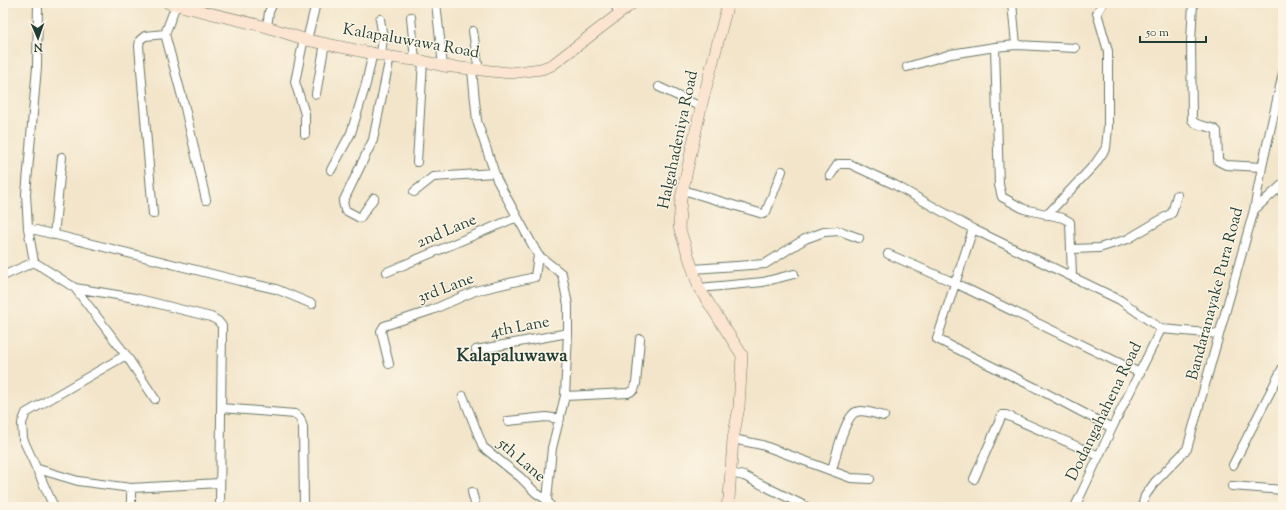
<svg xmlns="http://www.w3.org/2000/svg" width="1286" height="510" viewBox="0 0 1286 510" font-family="'Sorts Mill Goudy',serif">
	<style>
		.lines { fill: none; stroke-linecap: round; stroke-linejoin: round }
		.street-casing { stroke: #697868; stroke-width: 10 }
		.secondary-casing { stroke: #697868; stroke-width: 12 }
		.street { stroke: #fff; stroke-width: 8 }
		.secondary { stroke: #fce5d0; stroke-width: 11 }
		.labels { text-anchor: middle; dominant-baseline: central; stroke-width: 3; stroke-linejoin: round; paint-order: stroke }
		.street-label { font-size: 16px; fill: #1f3d34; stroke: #fcf5e5 }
		.quarter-label { font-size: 18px; font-weight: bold; fill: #1f3d34; stroke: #fcf5e5 }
	</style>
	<rect width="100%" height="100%" fill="#fcf5e5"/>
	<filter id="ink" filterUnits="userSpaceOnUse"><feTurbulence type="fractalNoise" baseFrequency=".025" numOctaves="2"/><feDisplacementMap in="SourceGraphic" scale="8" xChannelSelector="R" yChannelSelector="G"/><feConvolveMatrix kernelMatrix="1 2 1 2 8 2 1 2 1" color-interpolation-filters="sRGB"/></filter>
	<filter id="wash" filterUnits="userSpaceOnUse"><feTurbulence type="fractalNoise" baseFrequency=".012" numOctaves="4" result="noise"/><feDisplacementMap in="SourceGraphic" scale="16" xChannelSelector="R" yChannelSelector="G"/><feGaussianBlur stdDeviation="0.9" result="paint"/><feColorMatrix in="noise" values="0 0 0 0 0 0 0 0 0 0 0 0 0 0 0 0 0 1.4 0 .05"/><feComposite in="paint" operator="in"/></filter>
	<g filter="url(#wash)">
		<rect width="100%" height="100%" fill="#f3e5ca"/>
	</g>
	<g filter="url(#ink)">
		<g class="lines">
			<defs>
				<path id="street" d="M 436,3 L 443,66
					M 614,3 L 618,11 L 616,17
					M 1012,3 L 1016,45 L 995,47 L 999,185 L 1002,197 L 1024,209 L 1063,218 L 1070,222 L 1072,276
					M 1193,3 L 1191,42 L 1192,120 C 1199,129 1210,124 1217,131 L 1218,161 L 1226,165 L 1262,167
					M 176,5 L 165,34 L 185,108 L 206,200
					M 411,17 L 415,61
					M 380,19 L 383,38 L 381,54
					M 267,27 L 269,12 L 273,3
					M 473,31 L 479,71
					M 304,38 L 295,82 L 305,114 L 305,134
					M 307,40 L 316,3
					M 1016,45 L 1075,48
					M 907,67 L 951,54 L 995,47
					M 472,70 L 477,121 L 497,180 L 538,255 L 562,274 L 568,305 L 568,333 L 565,396 L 552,448 L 547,500 L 551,507
					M 659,87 L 701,107
					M 316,94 L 325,43
					M 417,162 L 423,61
					M 331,170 L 351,133 L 366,84 L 373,52
					M 830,176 L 838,164 L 850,164 L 895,185 L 973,229 L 1120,300 L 1161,329 L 1219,334
					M 683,190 L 763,214 L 766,212 L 782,171
					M 414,192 L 433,177 L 494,173
					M 374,198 L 360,218 L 345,210 L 343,202 L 373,140 L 390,57
					M 1254,210 L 1283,184
					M 153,214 L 139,46 L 140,40 L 145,36 L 165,34
					M 1047,215 L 1095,164 L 1106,148 L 1108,127 L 1108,51 L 1097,13 L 1103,3
					M 28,228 L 240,281 L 276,289 L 312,304
					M 973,229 L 937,339 L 1042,391 L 1112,428
					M 54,235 L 62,157
					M 1072,249 L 1099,248 L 1128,239 L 1172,213 L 1177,195
					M 888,254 L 955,283 L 1140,373
					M 34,262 L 28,228 L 26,194 L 37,67 L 38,3
					M 693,269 L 765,264 L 805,239 L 824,232 L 840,231 L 859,238
					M 387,272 L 517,217
					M 3,276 L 34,262 L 75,288 L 126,355 L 26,413 L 22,423 L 23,439 L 54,507
					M 75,288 L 135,298 L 211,317 L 218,321 L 222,326 L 220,507
					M 699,288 L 763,282 L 794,274
					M 476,350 L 568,333
					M 126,355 L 155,399
					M 389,364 L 381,331 L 384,326 L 432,310 L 475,291 L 535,277 L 538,255
					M 463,396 L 483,447 L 520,477 L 536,493 L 547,500
					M 565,396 L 628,393 L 634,390 L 636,384 L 640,339
					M 221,408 L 295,414 L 300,418 L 303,427 L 304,507
					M 508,421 L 546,417 L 560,419
					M 733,439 L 762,445 L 851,478 L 870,479
					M 1233,465 L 1283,367
					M 38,469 L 78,481 L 131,488 L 220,483
					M 832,470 C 835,459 845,416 856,412 C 864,409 875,414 884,416
					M 731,473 L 744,476 L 807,507
					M 974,479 L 1002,415 L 1006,415 L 1099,456
					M 1232,486 L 1283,490
					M 472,492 L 476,507
					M 131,507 L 131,488
					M 1075,507 L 1112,428 L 1161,329
					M 1142,507 L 1145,496 L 1155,482 L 1187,449 L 1254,210 L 1262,167 L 1283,73"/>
				<path id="secondary" d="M 168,3 L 267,27 L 307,40 L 390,57 L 423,61 L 443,66 L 510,73 L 541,69 L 552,65 L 633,3
					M 726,507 L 729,499 L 733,439 L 739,407 L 742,355 L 699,288 L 679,227 L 681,198 L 701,107 L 728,3"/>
			</defs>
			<!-- street casing -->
			<use href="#street" class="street-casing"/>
			<!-- secondary casing -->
			<use href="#secondary" class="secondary-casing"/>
			<!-- street -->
			<use href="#street" class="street"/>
			<!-- secondary -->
			<use href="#secondary" class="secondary"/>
		</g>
	</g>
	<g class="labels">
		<!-- street labels -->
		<g class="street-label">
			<text transform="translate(411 42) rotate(10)">Kalapaluwawa Road</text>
			<text transform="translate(679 140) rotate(-78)">Halgahadeniya Road</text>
			<text transform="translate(447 232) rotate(-23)">2nd Lane</text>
			<text transform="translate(446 289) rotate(-21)">3rd Lane</text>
			<text transform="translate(1216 294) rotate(-75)">Bandaranayake Pura Road</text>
			<text transform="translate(520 328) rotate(-11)">4th Lane</text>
			<text transform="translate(1105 412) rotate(-64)">Dodangahahena Road</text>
			<text transform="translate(521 461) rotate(41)">5th Lane</text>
		</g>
		<!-- quarter labels -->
		<g class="quarter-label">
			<text x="512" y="357">Kalapaluwawa</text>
		</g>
	</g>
	<!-- margin -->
	<rect width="1286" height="510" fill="none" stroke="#fcf5e5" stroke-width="16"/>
	<!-- north arrow -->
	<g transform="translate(38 38) rotate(178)" stroke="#fcf5e5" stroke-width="3" paint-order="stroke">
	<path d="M0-3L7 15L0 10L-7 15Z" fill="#1f3d34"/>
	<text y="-6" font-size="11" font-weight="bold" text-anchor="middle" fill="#1f3d34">N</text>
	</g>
	<!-- scale -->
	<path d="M1140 36v6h66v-6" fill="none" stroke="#1f3d34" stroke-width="2"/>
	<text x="1146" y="36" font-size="12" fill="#1f3d34" stroke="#fcf5e5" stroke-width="3" paint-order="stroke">50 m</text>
</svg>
